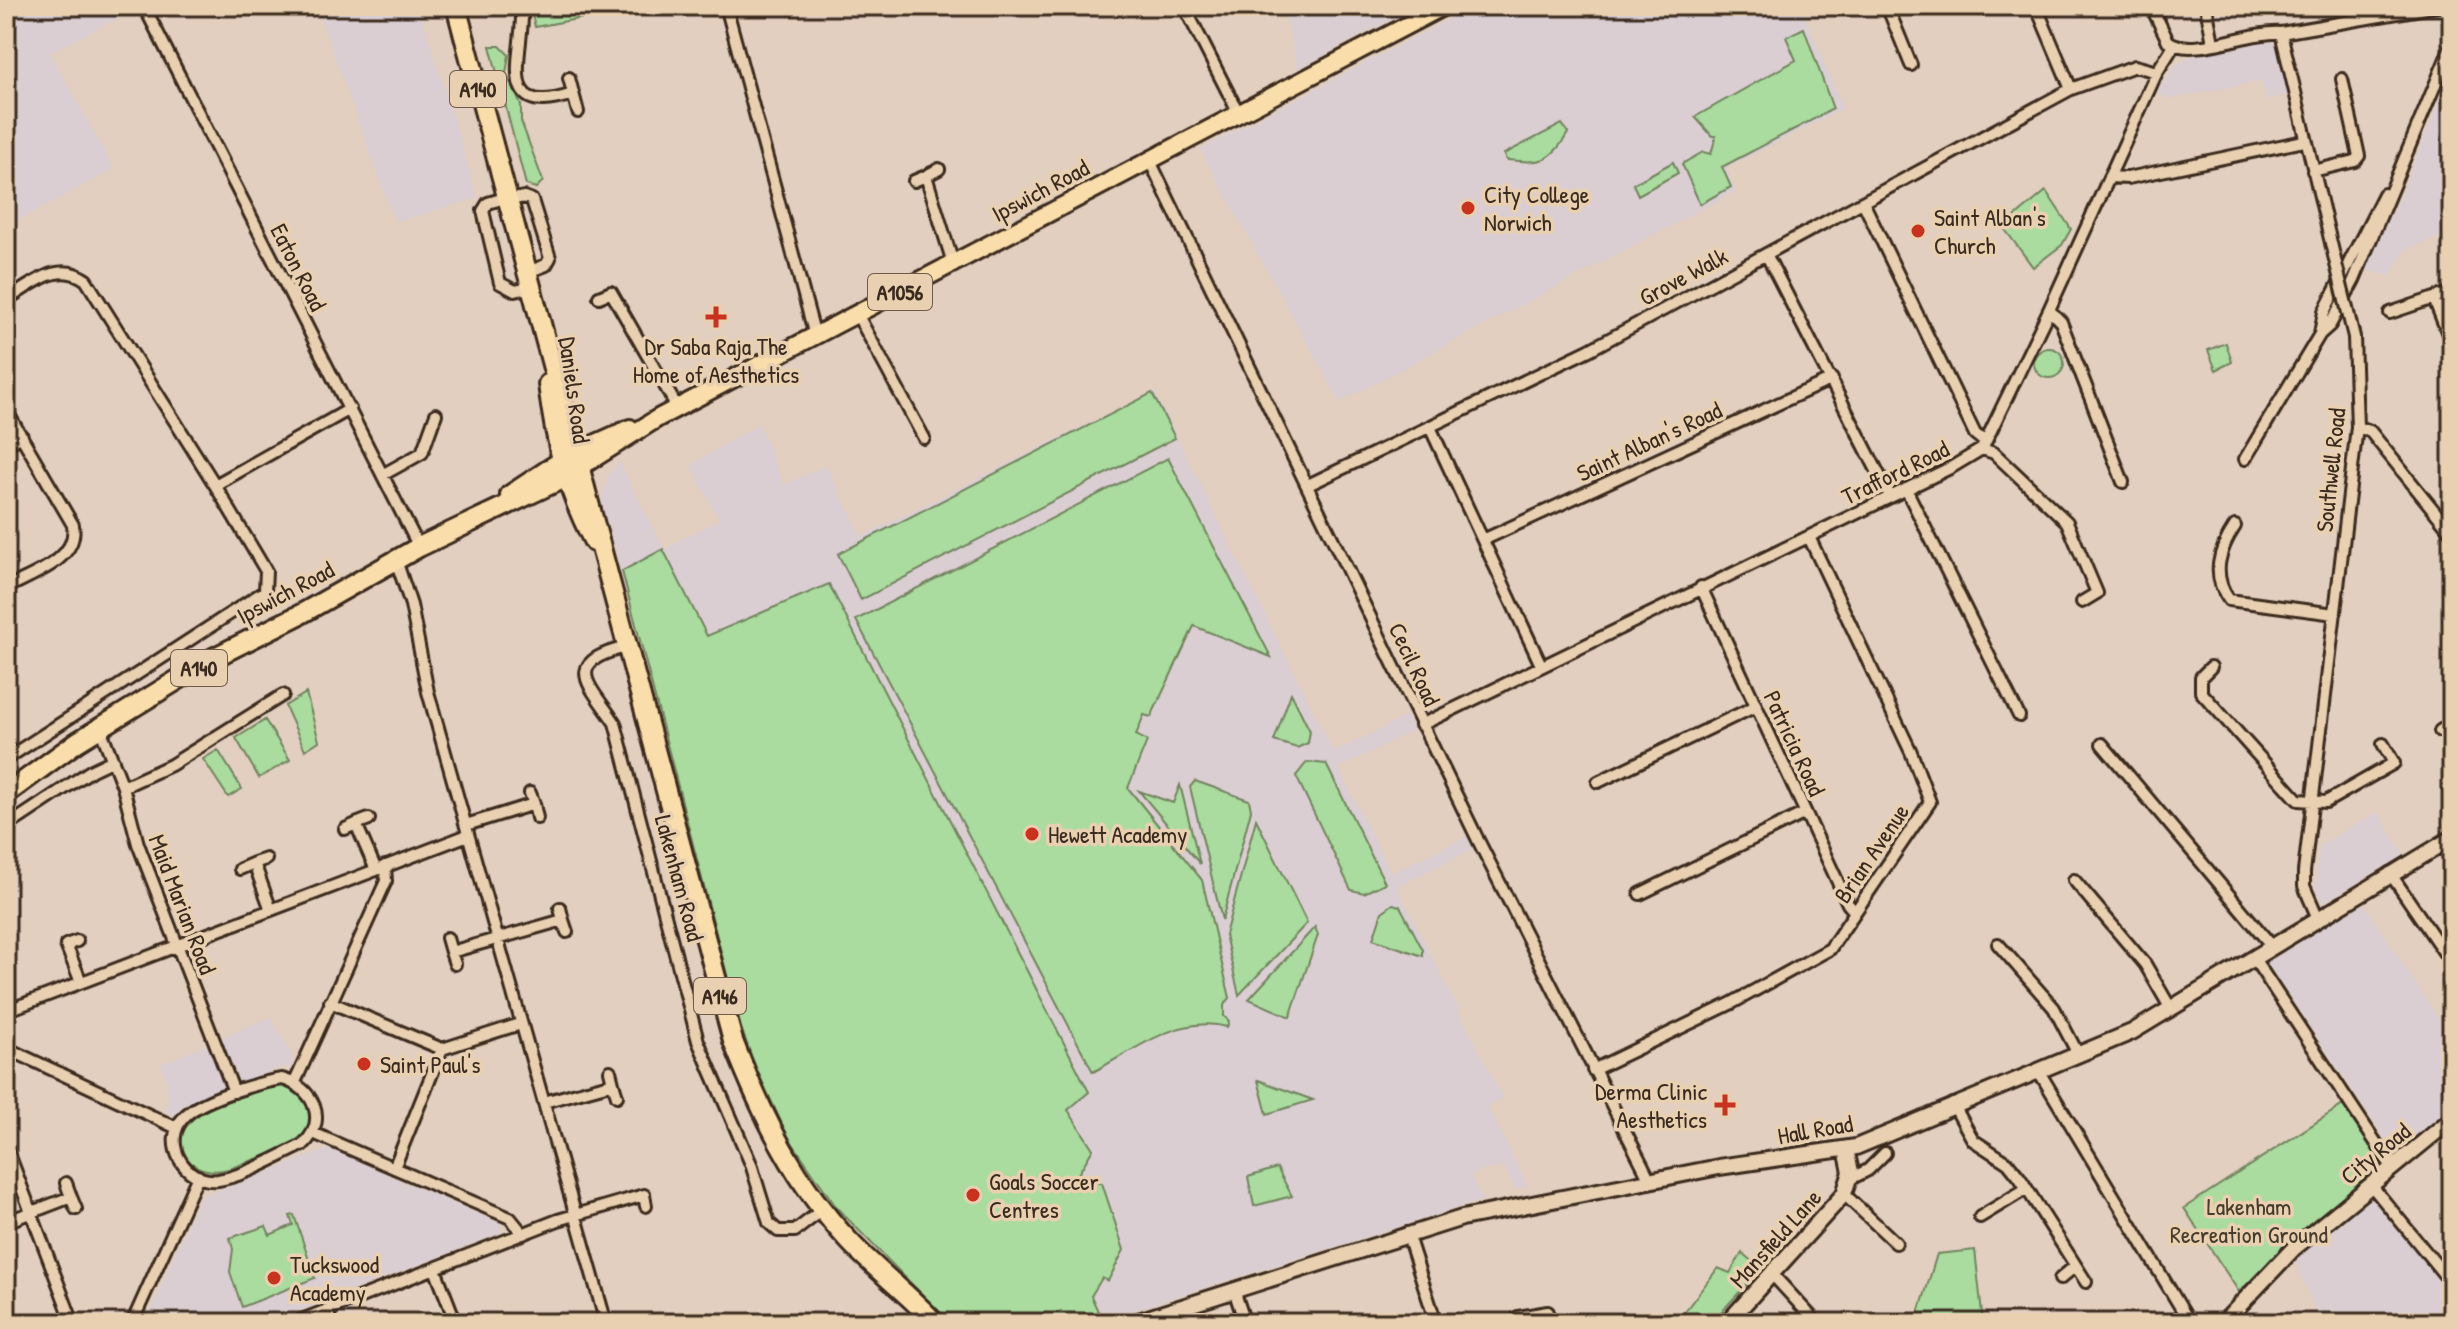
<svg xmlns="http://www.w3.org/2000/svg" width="2458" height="1329" viewBox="0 0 2458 1329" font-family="'Patrick Hand',sans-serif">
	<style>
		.built { fill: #daced2 }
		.green { fill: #a9dc9e; stroke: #72835e; stroke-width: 2 }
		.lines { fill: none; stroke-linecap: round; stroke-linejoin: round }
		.minor-casing { stroke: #3b2a1e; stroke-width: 16 }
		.tertiary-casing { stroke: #3b2a1e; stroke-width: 20 }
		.primary-casing { stroke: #3b2a1e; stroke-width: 22 }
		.trunk-casing { stroke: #3b2a1e; stroke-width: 24 }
		.minor { stroke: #e8d0b1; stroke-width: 10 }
		.tertiary { stroke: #e8d0b1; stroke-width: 14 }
		.primary { stroke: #f9deab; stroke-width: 16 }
		.trunk { stroke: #f9deab; stroke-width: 18 }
		.minor-bridge-casing { stroke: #3b2a1e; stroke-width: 16; stroke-linecap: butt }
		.minor-bridge { stroke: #e8d0b1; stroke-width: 10 }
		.poi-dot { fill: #c8321e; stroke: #e8d0b1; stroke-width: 3 }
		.labels { text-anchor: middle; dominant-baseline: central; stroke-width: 7; stroke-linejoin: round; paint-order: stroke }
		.shield { fill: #e8d0b1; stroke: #6f5c4a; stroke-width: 2 }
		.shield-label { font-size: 22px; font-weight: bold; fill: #3b2a1e }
		.street-label { font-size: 24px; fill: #3b2a1e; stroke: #e8d0b1 }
		.poi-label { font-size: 24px; fill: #3b2a1e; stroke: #e8d0b1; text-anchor: start }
		.park-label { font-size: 24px; fill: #463c2b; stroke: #e8d0b1 }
	</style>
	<rect width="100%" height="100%" fill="#e2cfc0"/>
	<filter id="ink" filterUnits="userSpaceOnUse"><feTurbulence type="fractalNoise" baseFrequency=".0125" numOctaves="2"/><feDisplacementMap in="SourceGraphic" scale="16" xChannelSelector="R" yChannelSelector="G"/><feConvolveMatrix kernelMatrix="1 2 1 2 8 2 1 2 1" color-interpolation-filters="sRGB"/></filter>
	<g filter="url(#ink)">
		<!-- built -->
		<path class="built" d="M 6,6 L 141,7 L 50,52 L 114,169 L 6,227 Z
			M 316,6 L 419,6 L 478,198 L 395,222 Z
			M 1283,6 L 1417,6 L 1298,69 Z
			M 1474,6 L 1801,6 L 1843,109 L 1726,168 L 1736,191 L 1340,402 L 1200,149 Z
			M 2269,40 L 2278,46 L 2289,95 L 2266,100 L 2261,81 L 2171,99 L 2157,93 L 2174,66 L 2194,55 Z
			M 2452,69 L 2452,233 L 2406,249 L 2390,276 L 2364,269 L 2403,189 Z
			M 1154,391 L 1334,752 L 1407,716 L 1414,730 L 1339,768 L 1391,873 L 1467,836 L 1473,849 L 1397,886 L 1503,1098 L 1488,1106 L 1528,1186 L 1515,1190 L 1504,1167 L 1480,1171 L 1471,1176 L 1483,1200 L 1102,1320 L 1091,1296 L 1102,1278 L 1107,1281 L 1077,1176 L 1093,1149 L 1068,1110 L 854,1152 L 837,1208 L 787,1135 L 740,1025 L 644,653 L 601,501 L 607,478 L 619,461 L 664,549 L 719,519 L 691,465 L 759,424 L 784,485 L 826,465 L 862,536 Z
			M 2378,812 L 2404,855 L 2325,902 L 2320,900 L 2315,888 L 2320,845 Z
			M 2362,901 L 2452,1039 L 2452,1108 L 2395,1154 L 2265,960 Z
			M 271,1017 L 291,1053 L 293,1067 L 279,1068 L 185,1104 L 175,1116 L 164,1110 L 168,1102 L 168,1086 L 161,1064 Z
			M 329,1149 L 501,1224 L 501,1233 L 268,1323 L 145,1323 L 199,1197 Z
			M 2370,1197 L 2452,1295 L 2452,1323 L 2321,1323 L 2294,1260 Z"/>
		<!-- green -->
		<path class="green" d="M 530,6 L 645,6 L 535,27 Z
			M 1804,28 L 1833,109 L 1722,167 L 1731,187 L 1700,204 L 1682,164 L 1703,152 L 1711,154 L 1716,136 L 1712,136 L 1695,117 L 1796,60 L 1786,37 Z
			M 490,46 L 500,46 L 509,55 L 506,73 L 521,105 L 521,121 L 543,181 L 536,188 L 526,185 Z
			M 1562,124 L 1568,133 C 1550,164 1540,163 1506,160 L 1504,154 Z
			M 1673,162 L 1678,173 L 1638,195 L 1633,184 Z
			M 2046,191 L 2071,229 L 2062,245 L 2033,267 L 2003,227 Z
			M 2226,343 L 2232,362 L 2216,370 L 2208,350 Z
			M2034 363a15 15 0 1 1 30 0a15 15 0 1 1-30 0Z
			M 1152,393 L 1175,438 L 861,600 L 838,554 Z
			M 1168,458 L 1271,657 L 1194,626 L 1151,717 L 1144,715 L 1136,735 L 1147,741 L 1128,788 L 1202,880 L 1230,998 L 1224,1005 L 1224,1016 L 1229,1021 L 1227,1027 C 1179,1014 1135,1050 1093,1072 L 856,620 Z
			M 663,549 L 707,636 L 829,584 L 1089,1092 L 1068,1110 L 1093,1149 L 1077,1176 L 1102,1183 L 1124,1250 L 1108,1281 L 1102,1278 L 1091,1296 L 1102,1320 L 1092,1323 L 950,1323 L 837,1208 L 787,1135 L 756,1068 L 740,1025 L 622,571 Z
			M 306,693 L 319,741 L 305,750 L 285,706 Z
			M 1291,693 L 1310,731 L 1308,743 L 1297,748 L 1274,741 Z
			M 265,720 L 290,760 L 259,778 L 236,738 Z
			M 218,750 L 242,789 L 228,797 L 203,759 Z
			M 1307,762 L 1326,764 L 1385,883 L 1364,893 L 1351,890 L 1296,776 Z
			M 1195,781 L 1249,800 L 1251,810 L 1222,920 L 1190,787 Z
			M 1180,785 L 1200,864 L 1139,791 L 1173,803 Z
			M 1256,819 L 1307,923 L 1239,995 L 1225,935 Z
			M 1393,904 L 1400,906 L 1423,950 L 1423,956 L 1373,939 L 1382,912 Z
			M 1315,927 L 1318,935 L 1290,1017 L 1249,999 Z
			M 1258,1080 L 1313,1100 L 1267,1114 Z
			M 284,1085 C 297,1089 301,1093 307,1104 C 328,1141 258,1157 234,1167 C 197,1182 165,1150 190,1122 C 203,1106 254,1093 275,1086 Z
			M 2343,1105 L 2379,1159 L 2379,1166 L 2307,1227 L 2239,1292 L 2184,1208 Z
			M 1277,1168 L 1292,1196 L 1254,1206 L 1248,1177 Z
			M 294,1215 L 315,1278 L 242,1307 L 230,1272 L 233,1249 L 230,1238 L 266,1226 L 270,1235 L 293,1225 L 290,1216 Z
			M 1975,1250 L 1983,1323 L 1916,1323 L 1937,1254 Z
			M 1742,1253 L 1761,1269 L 1711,1323 L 1676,1323 L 1718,1268 L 1730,1273 Z"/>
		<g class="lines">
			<defs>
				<path id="minor" d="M 144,6 L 419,547
					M 522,6 C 525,52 492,121 573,94
					M 726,6 L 815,336
					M 1184,6 L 1239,114
					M 1887,6 L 1911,65
					M 2036,6 L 2071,89
					M 2151,6 L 2168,41 C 2192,59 2250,30 2281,33 L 2438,6
					M 2206,6 L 2213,43
					M 2281,33 L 2336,264
					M 569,78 L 578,112
					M 1149,159 L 1478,840 L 1651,1182
					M 2313,171 L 2355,161 L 2359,156 L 2342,79
					M 926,176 L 939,169
					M 2109,177 L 2128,178 L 2304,141
					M 914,181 L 926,176 L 953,263
					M 508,197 L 488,203 L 483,211 L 500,283 L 515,291 L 532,287
					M 509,200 L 524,197 L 532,200 L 550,258 L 546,265 L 528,272
					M 1863,202 L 1975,434 L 1985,442
					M 1766,254 L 1890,496
					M 599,297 L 611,292 L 677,407
					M 2434,299 L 2452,344
					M 6,300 C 32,285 58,259 86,280 L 215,485 L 350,409
					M 2049,310 L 2061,322 L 2123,482
					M 2390,313 L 2452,292
					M 857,314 L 924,438
					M 2320,334 L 2324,312 L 2384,194
					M 6,410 L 73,525 C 79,560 32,574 6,588
					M 1430,427 L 1541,665
					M 2357,427 L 2370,431 L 2452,533
					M 6,445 L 22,436
					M 1982,449 L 1994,453 L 2067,522 L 2097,593 L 2082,602
					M 2245,459 L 2320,334 L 2330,325 L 2354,280 L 2452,44
					M 384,474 L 422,453 L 436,414
					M 1308,485 L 1589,350 L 2071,89 L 2135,66 L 2157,72
					M 1906,489 L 2019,716
					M 2235,526 C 2219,550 2211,575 2229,600 L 2335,614
					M 1483,540 L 1832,379
					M 396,560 L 411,605 L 428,692 L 606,1323
					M 1701,587 L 1848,904 L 1855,912
					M 627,647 C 559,663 591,686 615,723 L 698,1041 L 751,1164 L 769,1223 L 778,1231 L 795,1231 L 822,1210
					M 2211,667 L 2201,677 L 2201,692 L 2298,800 L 2326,802 L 2394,763 L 2383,744
					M 1421,725 L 1952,467 L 1982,449 L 2049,310 L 2157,72 L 2174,45
					M 100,728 L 123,787 L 138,844 L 234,1092
					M 2440,731 L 2452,723
					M 2102,744 L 2271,945
					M 6,759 L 265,591 L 266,571 L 215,485
					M 1598,782 L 1756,706
					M 123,787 L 171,765 L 283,695
					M 530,793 L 534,804
					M 369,819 L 356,824 L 376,870
					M 466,825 L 534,804 L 537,818
					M 6,827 L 92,770 L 113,760
					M 345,829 L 356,824
					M 266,859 L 254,863 L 271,910
					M 240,869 L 254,863
					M 2390,873 L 2452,964
					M 2074,880 L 2145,964 L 2171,1009
					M 1640,894 L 1805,813
					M 560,908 L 563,920
					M 2317,916 L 2304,886 L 2304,872 L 2357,427 L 2354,337
					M 447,938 L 451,952
					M 77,941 L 66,945 L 81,982
					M 1998,944 L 2054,1008 L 2079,1056
					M 2253,957 L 2392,1167
					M 455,964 L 451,952 L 563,920 L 567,932
					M 330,1002 L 442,1049 L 520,1024
					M 6,1011 L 468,835
					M 6,1048 L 177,1128
					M 1593,1070 L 1732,1003 L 1830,949 L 1930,802 L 1911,752 L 1809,537
					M 2038,1070 L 2190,1323
					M 610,1071 L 613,1083
					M 282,1079 C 313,1087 329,1120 303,1145 C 278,1156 246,1176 218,1180 C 184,1184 160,1141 185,1116 C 202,1099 257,1083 282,1079 Z
					M 295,1082 L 386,881 L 385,866
					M 544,1102 L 613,1083 L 617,1096
					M 1953,1104 L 1973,1140 L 2008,1163 L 2020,1178 L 2086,1282
					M 313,1133 L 510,1218 L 523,1234
					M 6,1146 L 73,1323
					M 394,1168 L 442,1049
					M 1850,1179 L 1868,1170 L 1885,1153
					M 2371,1185 L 2452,1284
					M 1844,1194 L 1896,1243
					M 71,1197 L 76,1209
					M 1980,1217 L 2026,1189
					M 6,1222 L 71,1197 L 66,1183
					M 1407,1233 L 1436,1323
					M 435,1269 L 456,1323
					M 1772,1274 L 1817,1323
					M 2060,1279 L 2074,1267
					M 1234,1290 L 1245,1323
					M 326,1310 L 332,1323
					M 59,1323 L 71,1318
					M 132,1323 L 198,1176
					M 294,1323 L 558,1220 L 644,1195 L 646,1206
					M 1519,1323 L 1518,1317 L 1548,1312"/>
				<path id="tertiary" d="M 1132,1323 L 1462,1218 L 1719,1167 L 1856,1147 L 2132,1032 L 2452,838
					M 1727,1323 L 1844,1194 L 1851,1172 L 1846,1149
					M 2223,1323 L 2294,1248 L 2452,1119"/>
				<path id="primary" d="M 576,452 L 630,428
					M 571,473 L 658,418 L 1444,6"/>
				<path id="trunk" d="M 456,6 L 733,1041 C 762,1115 795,1184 850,1242 C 877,1271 909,1294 935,1323
					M 548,384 C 555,441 567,491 594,542
					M 510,495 L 569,456
					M 6,794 L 77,742 L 213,658 L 301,614 L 419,547 L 566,477"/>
			</defs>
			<!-- minor casing -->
			<use href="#minor" class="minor-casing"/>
			<!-- tertiary casing -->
			<use href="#tertiary" class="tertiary-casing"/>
			<!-- primary casing -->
			<use href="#primary" class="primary-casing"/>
			<!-- trunk casing -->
			<use href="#trunk" class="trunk-casing"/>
			<!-- minor -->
			<use href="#minor" class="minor"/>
			<!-- tertiary -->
			<use href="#tertiary" class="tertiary"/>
			<!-- primary -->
			<use href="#primary" class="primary"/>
			<!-- trunk -->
			<use href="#trunk" class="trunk"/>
			<defs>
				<path id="minor-bridge" d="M 2336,264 L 2354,337"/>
			</defs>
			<!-- minor-bridge casing -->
			<use href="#minor-bridge" class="minor-bridge-casing"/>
			<!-- minor-bridge -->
			<use href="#minor-bridge" class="minor-bridge"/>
		</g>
	</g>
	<!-- markers -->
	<g class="poi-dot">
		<circle cx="1468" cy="208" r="8"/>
		<circle cx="1918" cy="231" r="8"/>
		<path d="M712 305h8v8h8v8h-8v8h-8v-8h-8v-8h8z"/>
		<circle cx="1032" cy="834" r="8"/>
		<circle cx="364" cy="1064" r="8"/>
		<path d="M1721 1093h8v8h8v8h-8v8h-8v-8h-8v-8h8z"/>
		<circle cx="973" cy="1195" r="8"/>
		<circle cx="274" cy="1278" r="8"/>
	</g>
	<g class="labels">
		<!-- shield labels -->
		<g class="shield">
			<rect x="450" y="71" width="56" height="36" rx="6"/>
			<rect x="868" y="274" width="64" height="36" rx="6"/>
			<rect x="171" y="650" width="56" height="36" rx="6"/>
			<rect x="694" y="978" width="52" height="36" rx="6"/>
		</g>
		<g class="shield-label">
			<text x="478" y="89">A140</text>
			<text x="900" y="292">A1056</text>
			<text x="199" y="668">A140</text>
			<text x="720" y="996">A146</text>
		</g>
		<!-- street labels -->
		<g class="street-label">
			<text transform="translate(1040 190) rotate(-28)">Ipswich Road</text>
			<text transform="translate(299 267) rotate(63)">Eaton Road</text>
			<text transform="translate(1683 276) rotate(-28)">Grove Walk</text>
			<text transform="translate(575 390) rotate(82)">Daniels Road</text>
			<text transform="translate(1649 441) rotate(-25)">Saint Alban's Road</text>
			<text transform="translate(2330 470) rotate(-84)">Southwell Road</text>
			<text transform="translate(1895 472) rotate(-26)">Trafford Road</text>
			<text transform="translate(285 592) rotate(-28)">Ipswich Road</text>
			<text transform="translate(1415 664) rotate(65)">Cecil Road</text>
			<text transform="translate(1795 743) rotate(65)">Patricia Road</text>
			<text transform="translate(1871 853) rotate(-56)">Brian Avenue</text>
			<text transform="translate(680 878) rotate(75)">Lakenham Road</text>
			<text transform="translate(183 904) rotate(69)">Maid Marian Road</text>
			<text transform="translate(1815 1129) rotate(-10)">Hall Road</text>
			<text transform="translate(2375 1153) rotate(-39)">City Road</text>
			<text transform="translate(1775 1238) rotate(-48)">Mansfield Lane</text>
		</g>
		<!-- poi labels -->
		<g class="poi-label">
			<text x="1484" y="194">City College<tspan x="1484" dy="28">Norwich</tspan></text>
			<text x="1934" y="217">Saint Alban's<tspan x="1934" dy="28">Church</tspan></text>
			<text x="716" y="346" text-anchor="middle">Dr Saba Raja The<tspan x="716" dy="28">Home of Aesthetics</tspan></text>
			<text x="1048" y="834">Hewett Academy</text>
			<text x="380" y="1064">Saint Paul's</text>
			<text x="1707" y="1091" text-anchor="end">Derma Clinic<tspan x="1707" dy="28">Aesthetics</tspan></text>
			<text x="989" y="1181">Goals Soccer<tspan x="989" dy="28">Centres</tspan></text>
			<text x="290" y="1264">Tuckswood<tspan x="290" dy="28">Academy</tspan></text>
		</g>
		<!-- park labels -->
		<g class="park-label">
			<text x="2249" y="1206">Lakenham<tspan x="2249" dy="28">Recreation Ground</tspan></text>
		</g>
	</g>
	<!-- margin -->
	<rect width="2458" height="1329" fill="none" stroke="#e8d0b1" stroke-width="32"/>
	<rect x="16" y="16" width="2426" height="1297" fill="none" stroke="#3b2a1e" stroke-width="3" filter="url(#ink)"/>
</svg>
